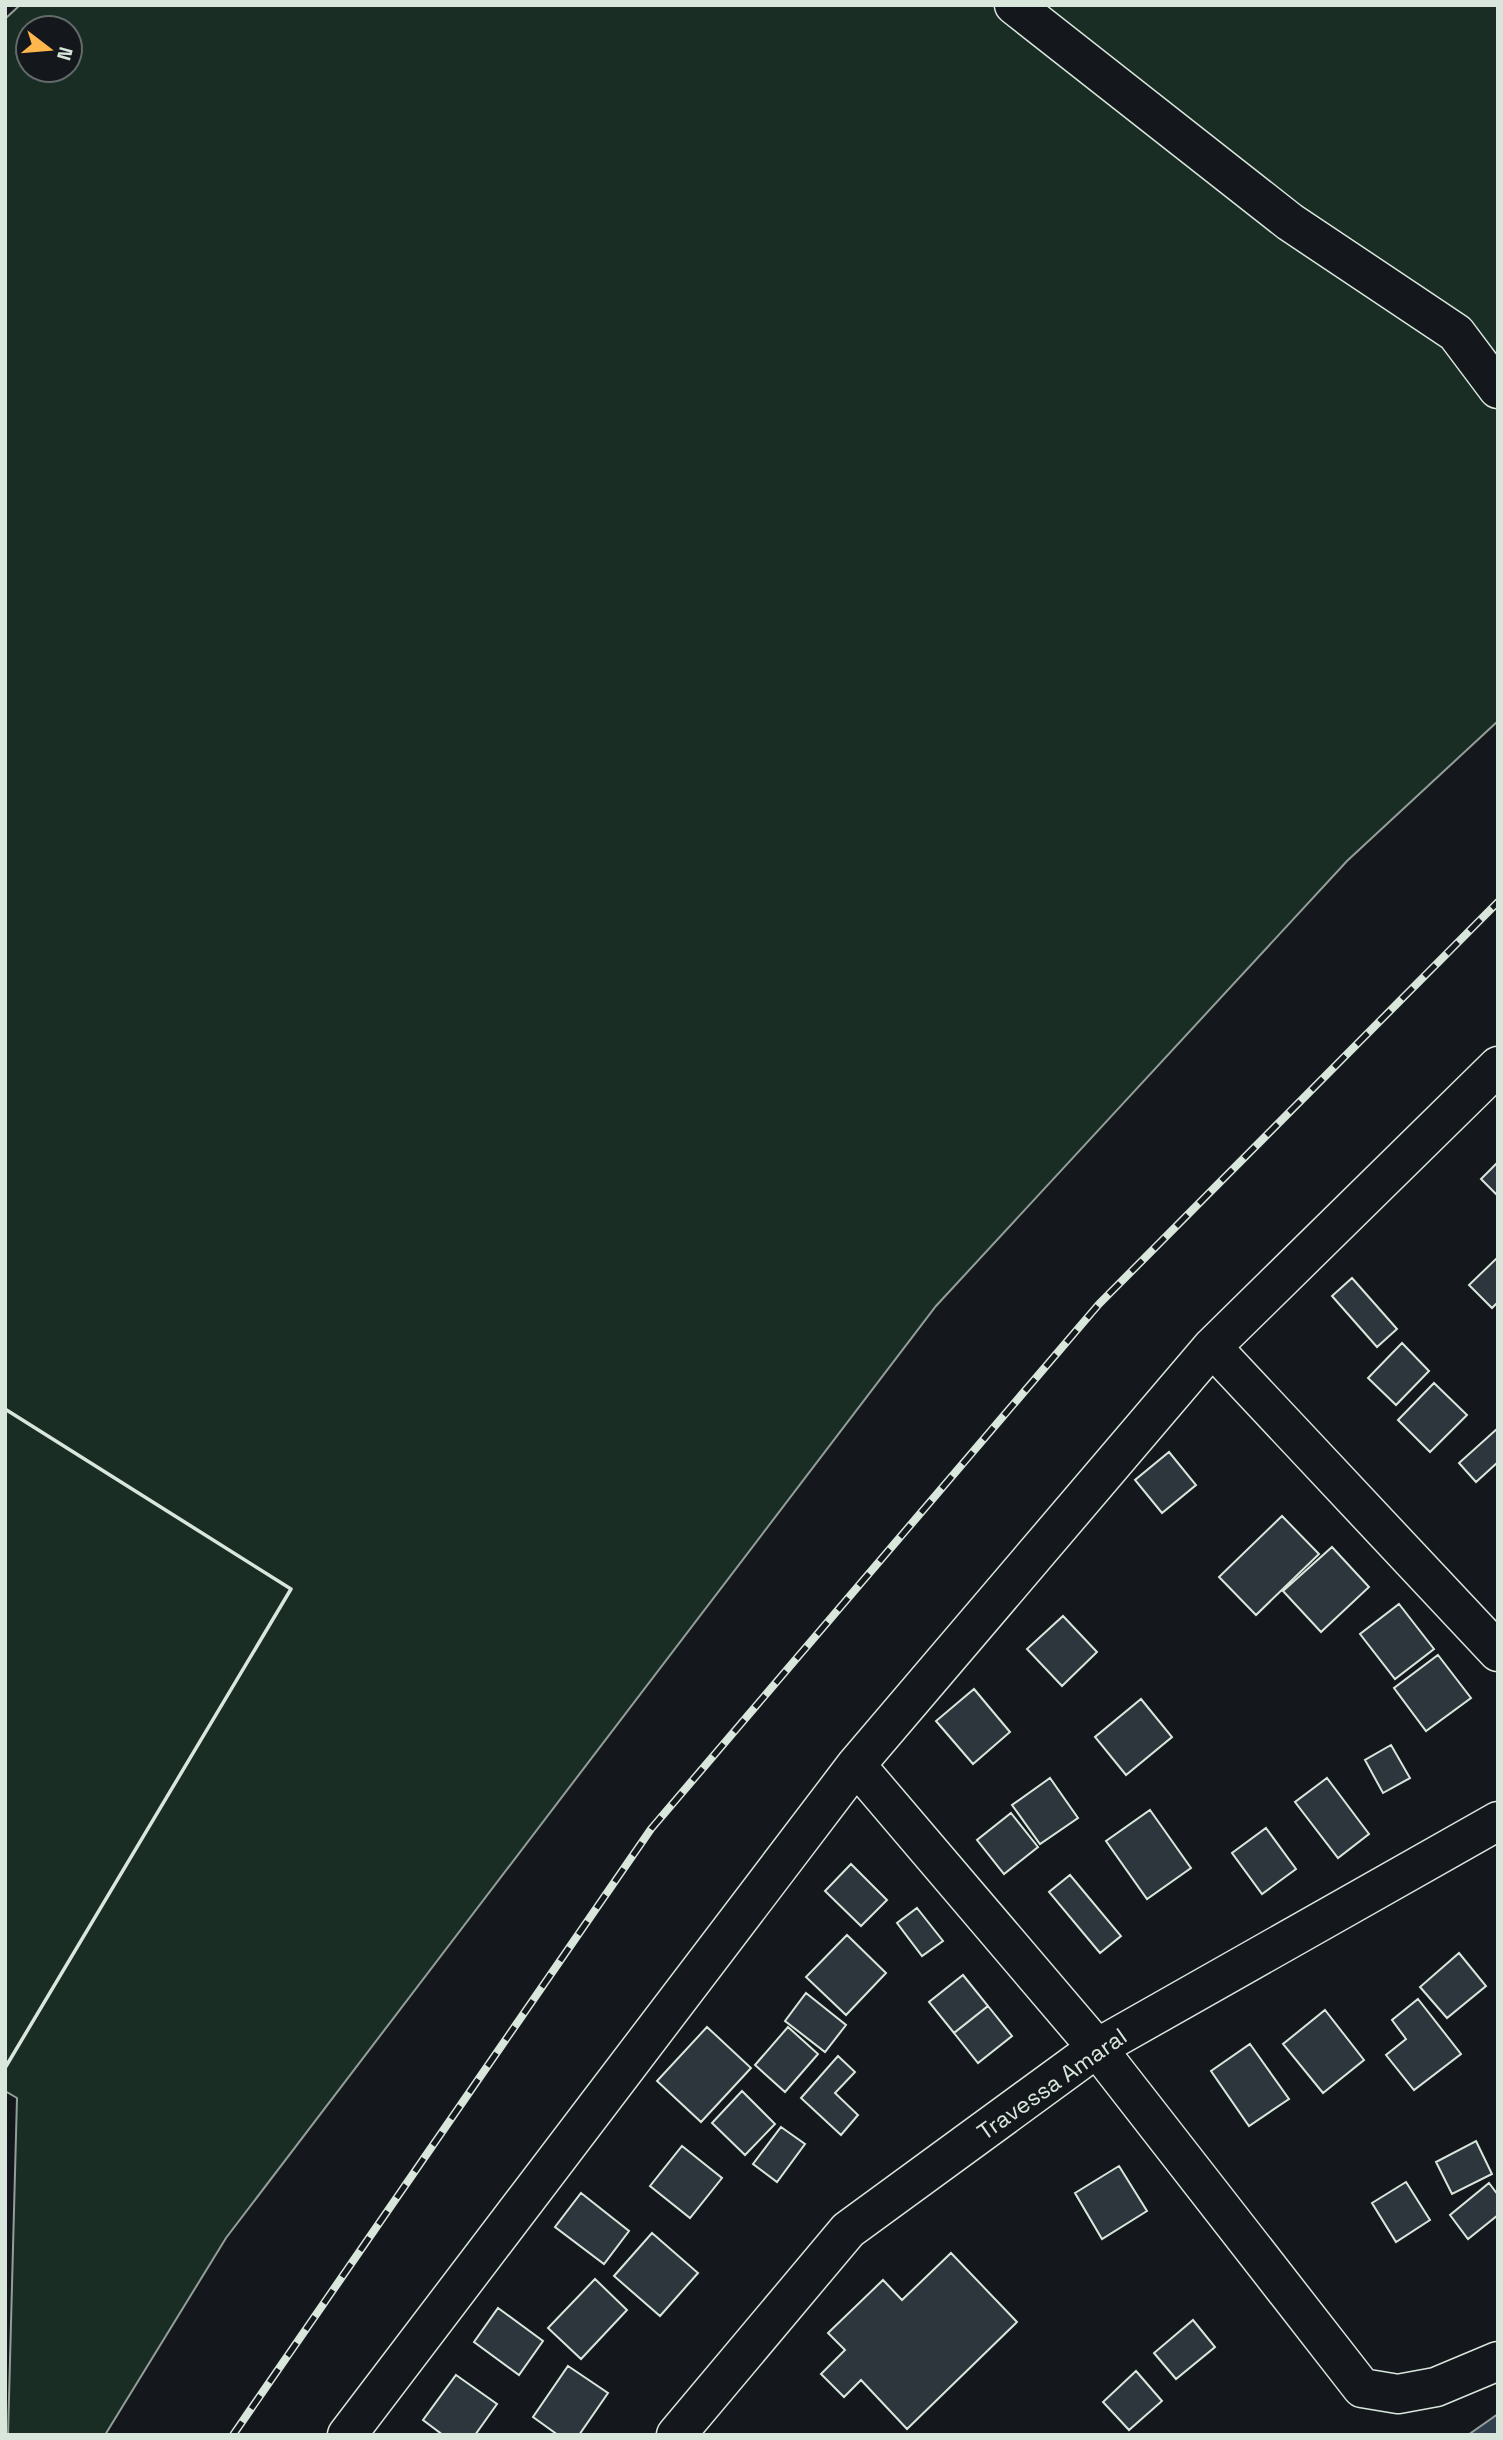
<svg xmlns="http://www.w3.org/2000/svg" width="1503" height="2440" viewBox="0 0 1503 2440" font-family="'Space Grotesk',sans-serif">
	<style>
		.green { fill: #1a2d24; stroke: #939e99; stroke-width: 2; fill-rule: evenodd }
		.water { fill: #2f3f4d; stroke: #939e99; stroke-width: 2 }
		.building { fill: #2c363c; stroke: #d8e6dc; stroke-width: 2 }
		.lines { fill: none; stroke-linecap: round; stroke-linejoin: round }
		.minor-casing { stroke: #d8e6dc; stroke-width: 41 }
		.minor { stroke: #14181c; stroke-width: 38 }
		.rail-casing { stroke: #d8e6dc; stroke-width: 8 }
		.rail { stroke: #14181c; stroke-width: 5; stroke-dasharray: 16; stroke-linecap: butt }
		.wall { stroke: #d8e6dc; stroke-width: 3.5 }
		.labels { text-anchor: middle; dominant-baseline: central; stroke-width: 5; stroke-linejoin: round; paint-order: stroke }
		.street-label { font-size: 23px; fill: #d8e6dc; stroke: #14181c }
	</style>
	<rect width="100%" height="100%" fill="#14181c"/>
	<!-- green -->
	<path class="green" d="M 20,5 L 1498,5 L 1498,721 L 1347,861 L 936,1306 L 226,2238 L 105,2435 L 8,2435 L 17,2098 L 5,2091 L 5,19 ZM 28,28 L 70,28 L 70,70 L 28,70 Z"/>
	<!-- water -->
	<path class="water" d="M 1498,2414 L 1498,2435 L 1468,2435 Z"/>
	<!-- building -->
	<path class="building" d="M 1498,1162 L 1498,1196 L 1481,1179 Z
		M 1498,1257 L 1498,1302 L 1492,1308 L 1469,1285 Z
		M 1352,1278 L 1397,1329 L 1377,1347 L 1332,1296 Z
		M 1402,1343 L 1429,1371 L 1396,1405 L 1368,1378 Z
		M 1434,1383 L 1467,1415 L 1430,1452 L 1398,1420 Z
		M 1498,1428 L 1498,1462 L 1476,1482 L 1459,1463 Z
		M 1169,1452 L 1196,1485 L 1162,1513 L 1135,1480 Z
		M 1282,1516 L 1319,1554 L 1256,1615 L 1219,1577 Z
		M 1332,1547 L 1369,1587 L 1321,1632 L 1283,1591 Z
		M 1399,1604 L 1434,1649 L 1395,1679 L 1360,1634 Z
		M 1063,1616 L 1097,1652 L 1062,1686 L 1027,1649 Z
		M 1438,1655 L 1471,1698 L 1426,1731 L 1394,1688 Z
		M 974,1689 L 1010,1732 L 973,1764 L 936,1721 Z
		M 1141,1699 L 1172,1737 L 1126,1775 L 1095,1737 Z
		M 1391,1745 L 1410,1778 L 1383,1793 L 1365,1760 Z
		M 1050,1778 L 1078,1818 L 1040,1844 L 1012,1805 Z
		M 1327,1778 L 1369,1834 L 1338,1858 L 1295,1802 Z
		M 1150,1810 L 1191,1868 L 1147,1899 L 1106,1841 Z
		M 1011,1813 L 1038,1847 L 1004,1874 L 977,1840 Z
		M 1266,1828 L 1296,1869 L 1262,1894 L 1232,1853 Z
		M 851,1864 L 887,1900 L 861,1926 L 825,1891 Z
		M 1070,1875 L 1121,1936 L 1100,1953 L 1049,1892 Z
		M 917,1908 L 943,1941 L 922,1956 L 897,1923 Z
		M 847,1935 L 886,1973 L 846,2015 L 806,1977 Z
		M 1459,1953 L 1486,1986 L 1447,2018 L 1420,1987 Z
		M 963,1975 L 988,2006 L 954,2033 L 929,2002 Z
		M 806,1993 L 846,2025 L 825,2052 L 785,2021 Z
		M 1418,1999 L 1461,2054 L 1414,2090 L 1386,2055 L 1406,2039 L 1392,2020 Z
		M 988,2006 L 1012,2036 L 978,2063 L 954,2033 Z
		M 1325,2010 L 1364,2060 L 1323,2093 L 1283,2044 Z
		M 707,2027 L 751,2068 L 701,2122 L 657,2081 Z
		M 788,2027 L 818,2054 L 785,2092 L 755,2065 Z
		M 1250,2044 L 1289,2099 L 1249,2126 L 1211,2071 Z
		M 838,2056 L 855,2072 L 835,2093 L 858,2115 L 841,2135 L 801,2098 Z
		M 742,2091 L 775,2124 L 745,2155 L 712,2123 Z
		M 781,2127 L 805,2144 L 777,2182 L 753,2164 Z
		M 1476,2141 L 1492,2174 L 1452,2194 L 1436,2162 Z
		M 682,2146 L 722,2178 L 690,2218 L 650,2186 Z
		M 1119,2166 L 1147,2211 L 1102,2239 L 1075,2193 Z
		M 1406,2182 L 1430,2220 L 1396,2242 L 1372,2203 Z
		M 1489,2183 L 1498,2195 L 1498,2215 L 1468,2239 L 1450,2215 Z
		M 581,2193 L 629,2231 L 604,2264 L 555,2227 Z
		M 652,2233 L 698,2273 L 660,2316 L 614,2276 Z
		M 951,2253 L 1017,2322 L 907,2429 L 861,2380 L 844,2397 L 821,2374 L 845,2350 L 828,2333 L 883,2280 L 902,2300 Z
		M 595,2279 L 627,2310 L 581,2359 L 548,2328 Z
		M 498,2308 L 543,2341 L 519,2375 L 474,2342 Z
		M 1193,2320 L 1215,2347 L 1176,2379 L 1154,2353 Z
		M 568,2366 L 608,2393 L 579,2435 L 558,2435 L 533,2417 Z
		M 1136,2371 L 1162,2401 L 1129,2430 L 1103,2402 Z
		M 456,2375 L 497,2404 L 475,2435 L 443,2435 L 423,2420 Z"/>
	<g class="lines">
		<defs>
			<path id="minor" d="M 1014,5 L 1290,222 L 1456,333 L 1498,389
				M 1212,1347 L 1498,1652
				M 856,1765 L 1097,2048 L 1362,2388 L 1398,2394 L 1436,2387 L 1498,2361
				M 347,2435 L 856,1765 L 1212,1347 L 1498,1066
				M 676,2435 L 848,2230 L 1097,2048 L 1498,1821"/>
		</defs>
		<!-- minor casing -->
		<use href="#minor" class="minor-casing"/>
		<!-- minor -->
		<use href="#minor" class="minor"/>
		<defs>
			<path id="rail" d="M 233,2435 L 651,1829 L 1099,1304 L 1498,902"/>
		</defs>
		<!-- rail casing -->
		<use href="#rail" class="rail-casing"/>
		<!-- rail -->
		<use href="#rail" class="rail"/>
		<!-- wall -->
		<path class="wall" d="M 5,1409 L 291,1589 L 5,2068"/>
	</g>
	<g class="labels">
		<!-- street labels -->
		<g class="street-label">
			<text transform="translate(1052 2084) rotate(-35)">Travessa Amaral</text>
		</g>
	</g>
	<!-- border -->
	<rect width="1503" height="2440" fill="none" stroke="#d8e6dc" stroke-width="14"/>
	<!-- north arrow -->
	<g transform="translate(49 49) rotate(106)"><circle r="33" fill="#14181c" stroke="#626a69" stroke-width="2"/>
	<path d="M0-5L12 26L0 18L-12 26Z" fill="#ffb74d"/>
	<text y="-10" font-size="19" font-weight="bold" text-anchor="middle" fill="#d8e6dc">N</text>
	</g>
</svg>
